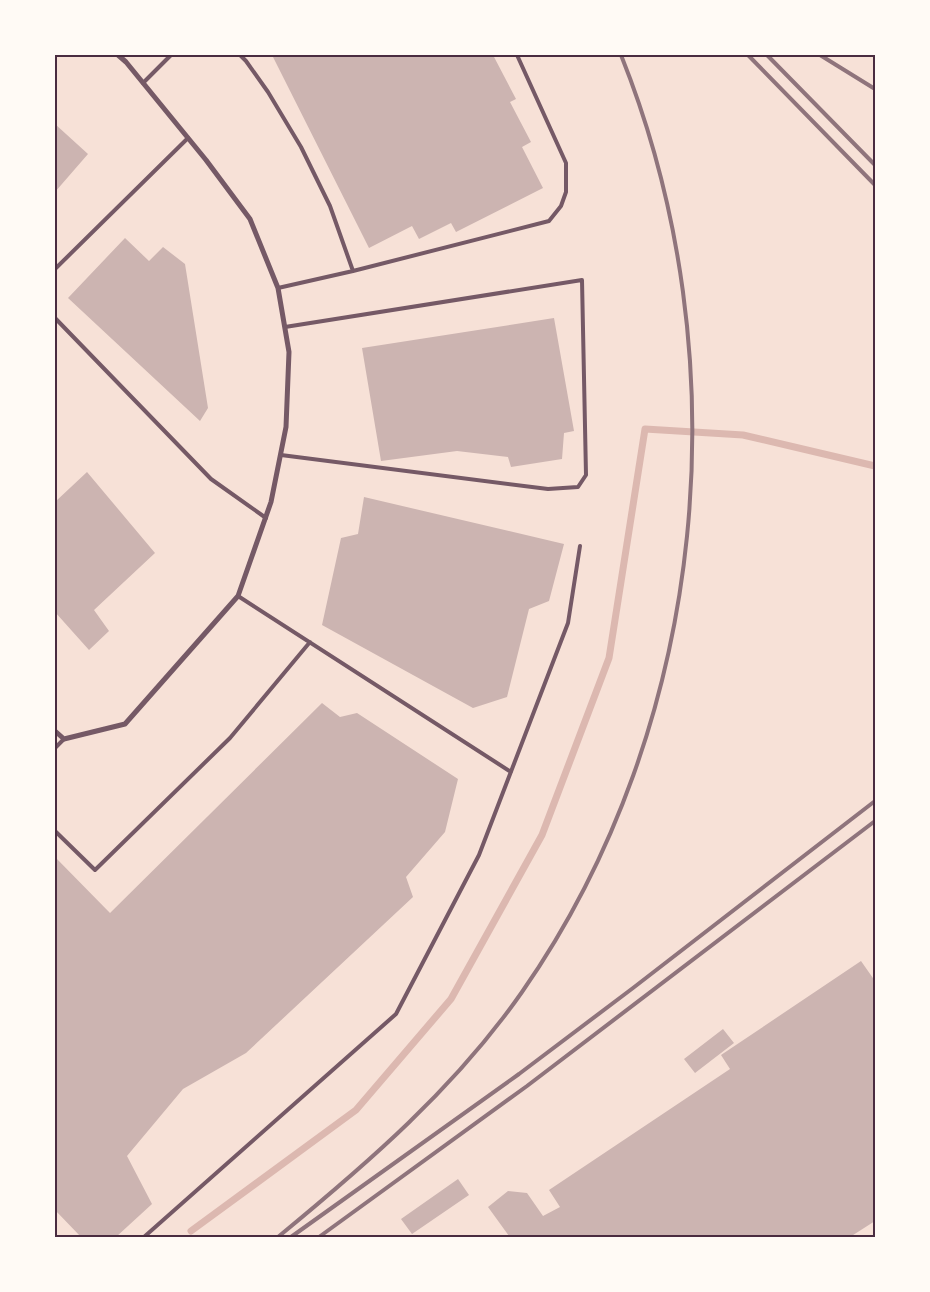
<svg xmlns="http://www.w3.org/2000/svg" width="930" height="1292" viewBox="0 0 930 1292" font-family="Spectral,serif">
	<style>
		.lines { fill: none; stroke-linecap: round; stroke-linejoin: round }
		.stream { stroke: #dcb8b0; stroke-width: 7 }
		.building { fill: #ccb4b1 }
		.service { stroke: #755966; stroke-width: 4 }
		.minor { stroke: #755966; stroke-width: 5 }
		.rail { stroke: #8f747c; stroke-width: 4 }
		.neatline { fill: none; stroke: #4a2c40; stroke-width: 2 }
	</style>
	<rect width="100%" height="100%" fill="#f7e1d7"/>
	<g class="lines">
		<!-- stream -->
		<path class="stream" d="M 191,1231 L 356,1110 L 451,999 L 542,835 L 609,658 L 645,429 L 743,435 L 875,466"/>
	</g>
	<!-- building -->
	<path class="building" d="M 272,55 L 493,55 L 516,99 L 510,102 L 531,142 L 522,147 L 543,188 L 456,232 L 451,223 L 419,239 L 412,226 L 369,248 Z
		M 55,124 L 88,154 L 55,192 Z
		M 125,238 L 149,261 L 163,247 L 185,264 L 208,408 L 200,421 L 68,298 Z
		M 554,318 L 574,431 L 564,433 L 562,459 L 511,467 L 508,457 L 457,451 L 381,461 L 362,348 Z
		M 87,472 L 155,553 L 94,610 L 109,631 L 89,650 L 55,612 L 55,502 Z
		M 364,497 L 564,544 L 549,601 L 529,609 L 507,697 L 473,708 L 322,625 L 341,538 L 358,534 Z
		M 322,703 L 340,717 L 357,713 L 458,779 L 445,832 L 406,877 L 413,897 L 246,1053 L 183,1089 L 127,1156 L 152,1204 L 116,1237 L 81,1237 L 55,1210 L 55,857 L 110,913 Z
		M 861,961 L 875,981 L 875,1221 L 850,1237 L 507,1237 L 509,1236 L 488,1207 L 508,1191 L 527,1193 L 543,1216 L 560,1207 L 549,1190 L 730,1069 L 721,1055 Z
		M 723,1029 L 734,1043 L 695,1073 L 684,1059 Z
		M 458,1179 L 469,1195 L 412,1234 L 401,1219 Z"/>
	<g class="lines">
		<!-- service -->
		<path class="service" d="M 240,55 L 246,61 L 268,92 L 301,147 L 330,206 L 353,271
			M 143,83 L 171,55
			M 55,269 L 188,138
			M 278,288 L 353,271 L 549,221 L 561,206 L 566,192 L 566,163 L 517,55
			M 55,318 L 211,479 L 266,518
			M 281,455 L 548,489 L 578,487 L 586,475 L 582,280 L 285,327
			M 238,596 L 511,772
			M 55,748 L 64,739
			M 55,831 L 95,870 L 230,738 L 310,642
			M 144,1237 L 396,1014 L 479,855 L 568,623 L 580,546"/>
		<!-- minor -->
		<path class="minor" d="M 55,731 L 64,739 L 125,724 L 238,596 L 271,502 L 286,427 L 289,352 L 278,288 L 250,219 L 206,160 L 126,62 L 118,55"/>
		<!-- rail -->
		<path class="rail" d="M 748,55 L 875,185
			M 767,55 L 875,165
			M 820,55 L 875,89
			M 278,1237 C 368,1163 455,1088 522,992 C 709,724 742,357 621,55
			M 291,1237 L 519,1074 L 633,988 L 875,801
			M 319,1237 L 527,1086 L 875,821"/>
	</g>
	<!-- border -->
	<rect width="930" height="1292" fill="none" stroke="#fffaf5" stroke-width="112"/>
	<rect x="56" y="56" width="818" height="1180" class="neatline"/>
</svg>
